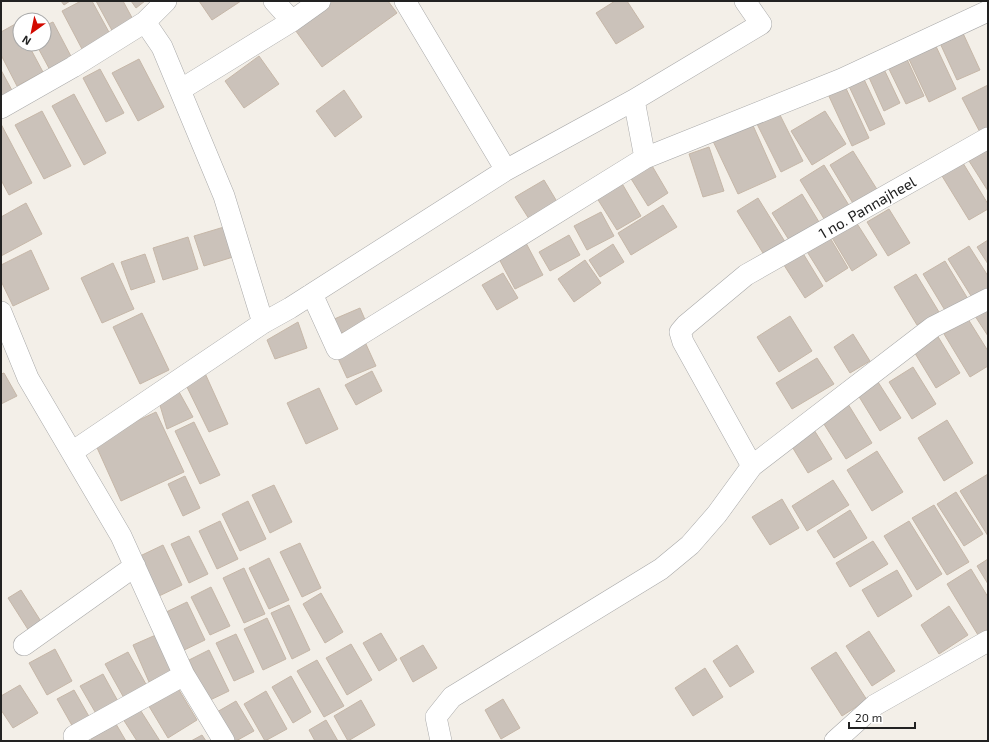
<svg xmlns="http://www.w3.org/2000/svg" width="989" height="742" viewBox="0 0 989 742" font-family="'Exo 2',sans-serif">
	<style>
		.building { fill: #cbc2ba; stroke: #c6b7a8 }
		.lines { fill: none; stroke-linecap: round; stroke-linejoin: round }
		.minor-casing { stroke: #a9a9a9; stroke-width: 22 }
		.minor { stroke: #fff; stroke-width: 21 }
		.labels { text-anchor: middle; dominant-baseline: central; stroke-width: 3.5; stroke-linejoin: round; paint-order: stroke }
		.street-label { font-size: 15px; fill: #222; stroke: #fff }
	</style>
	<rect width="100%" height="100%" fill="#f3efe8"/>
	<!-- building -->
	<path class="building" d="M 61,1 L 70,1 L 64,5 Z
		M 81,1 L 92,1 L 110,34 L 82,49 L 62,11 Z
		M 96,1 L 123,1 L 136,25 L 115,36 Z
		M 131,1 L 145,1 L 136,8 Z
		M 199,1 L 241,1 L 212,20 Z
		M 330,1 L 388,1 L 397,13 L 322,67 L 293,27 Z
		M 615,1 L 627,1 L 644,27 L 616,44 L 596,13 Z
		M 53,22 L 73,60 L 51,72 L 36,44 L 44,44 L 44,26 Z
		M 17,23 L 20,29 L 20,44 L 28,44 L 43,72 L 17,86 L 1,55 L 1,32 Z
		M 962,31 L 980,70 L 957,80 L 939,41 Z
		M 934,42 L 956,89 L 929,102 L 907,55 Z
		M 259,56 L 279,84 L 244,108 L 225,81 Z
		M 906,57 L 924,96 L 906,104 L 887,65 Z
		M 139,59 L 164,107 L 138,121 L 112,73 Z
		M 882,65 L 900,103 L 884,111 L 867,73 Z
		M 100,69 L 124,113 L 106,122 L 83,78 Z
		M 1,70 L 14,94 L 1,100 Z
		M 862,75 L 885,124 L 870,131 L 847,82 Z
		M 844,84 L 869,138 L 852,146 L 827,92 Z
		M 988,85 L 988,133 L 982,136 L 962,98 Z
		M 344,90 L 362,117 L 335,137 L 316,111 Z
		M 74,94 L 106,153 L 84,165 L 52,106 Z
		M 42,111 L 71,166 L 44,179 L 15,125 Z
		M 825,111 L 846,144 L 812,165 L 791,131 Z
		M 779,113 L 803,161 L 781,172 L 757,124 Z
		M 751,121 L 776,177 L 738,194 L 712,139 Z
		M 1,124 L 32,183 L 9,195 L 1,180 Z
		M 709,147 L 724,191 L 703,197 L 689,154 Z
		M 988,149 L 988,191 L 969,161 Z
		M 853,151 L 878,191 L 854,205 L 830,165 Z
		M 963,163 L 988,204 L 988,209 L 969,220 L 942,176 Z
		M 651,164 L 668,193 L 648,206 L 630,177 Z
		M 824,165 L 850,207 L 826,222 L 800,180 Z
		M 544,180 L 559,205 L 531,222 L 515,197 Z
		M 620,180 L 641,216 L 617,230 L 595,195 Z
		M 802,194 L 819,222 L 789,240 L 772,213 Z
		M 758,198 L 787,245 L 766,258 L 737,211 Z
		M 26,203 L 42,234 L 1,256 L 1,217 Z
		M 663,205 L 677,227 L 631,255 L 618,233 Z
		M 889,209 L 910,243 L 888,256 L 867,222 Z
		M 601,212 L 614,236 L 587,250 L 574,226 Z
		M 856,222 L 877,255 L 852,271 L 831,236 Z
		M 224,227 L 233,257 L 204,266 L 194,236 Z
		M 569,235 L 580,255 L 550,271 L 539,252 Z
		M 829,236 L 848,268 L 826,282 L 806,250 Z
		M 188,237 L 198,269 L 163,280 L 153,248 Z
		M 988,240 L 988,264 L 977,247 Z
		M 526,243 L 543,275 L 515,289 L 498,257 Z
		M 613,244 L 624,262 L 600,277 L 589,260 Z
		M 969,246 L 988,276 L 988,290 L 973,299 L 948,259 Z
		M 31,250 L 49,289 L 13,306 L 1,281 L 1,265 Z
		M 801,250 L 823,286 L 805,298 L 782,262 Z
		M 145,254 L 155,282 L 131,290 L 121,262 Z
		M 585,260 L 601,283 L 574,302 L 558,279 Z
		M 945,261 L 968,299 L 946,312 L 923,274 Z
		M 113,263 L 134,309 L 102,323 L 81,278 Z
		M 503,273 L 518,298 L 497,310 L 482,285 Z
		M 916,274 L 939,312 L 917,325 L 894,287 Z
		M 360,308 L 366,322 L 339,334 L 332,320 Z
		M 988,308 L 988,336 L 975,316 Z
		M 142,313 L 169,370 L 140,384 L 113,327 Z
		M 790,316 L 812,351 L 779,372 L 757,337 Z
		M 968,319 L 988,351 L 988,366 L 970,377 L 944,334 Z
		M 298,322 L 307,348 L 275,359 L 267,340 Z
		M 853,334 L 870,361 L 850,373 L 834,347 Z
		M 937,335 L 960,373 L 936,388 L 913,350 Z
		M 365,342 L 376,366 L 347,378 L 336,354 Z
		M 817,358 L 834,384 L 792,409 L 776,383 Z
		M 913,367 L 936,404 L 912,419 L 889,382 Z
		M 204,371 L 228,424 L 209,432 L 184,381 Z
		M 372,371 L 382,391 L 356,405 L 345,385 Z
		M 4,373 L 17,396 L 1,404 L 1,374 Z
		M 878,382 L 901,418 L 880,431 L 858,395 Z
		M 319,388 L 338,429 L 306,444 L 287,403 Z
		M 178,390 L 193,417 L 167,429 L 159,402 Z
		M 848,404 L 872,443 L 846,459 L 822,421 Z
		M 156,412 L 184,472 L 121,501 L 94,441 Z
		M 947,420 L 973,463 L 944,481 L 918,438 Z
		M 194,422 L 220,475 L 200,484 L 175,431 Z
		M 811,425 L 832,459 L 808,473 L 788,440 Z
		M 877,451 L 903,492 L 872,511 L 847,470 Z
		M 988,474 L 988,536 L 960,491 Z
		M 185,476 L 200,508 L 183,516 L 168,484 Z
		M 833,480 L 849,505 L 807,531 L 792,506 Z
		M 274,485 L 292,522 L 270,533 L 252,495 Z
		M 956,492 L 983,534 L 964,546 L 937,504 Z
		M 782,499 L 799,528 L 770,545 L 752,517 Z
		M 248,501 L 266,539 L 240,551 L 222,514 Z
		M 934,505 L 969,562 L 947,575 L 912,518 Z
		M 850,510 L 867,538 L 834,558 L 817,531 Z
		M 220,521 L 238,559 L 217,569 L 199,531 Z
		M 909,521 L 942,574 L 917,590 L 884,536 Z
		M 189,536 L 208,574 L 189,583 L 171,544 Z
		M 873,541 L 888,564 L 850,587 L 836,563 Z
		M 300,543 L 321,588 L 302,597 L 280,552 Z
		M 163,545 L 182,585 L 159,596 L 140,556 Z
		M 269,558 L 289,600 L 269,609 L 249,568 Z
		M 988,559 L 988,584 L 977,566 Z
		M 244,568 L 265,614 L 244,623 L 223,578 Z
		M 971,569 L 988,597 L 988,629 L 978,635 L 947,584 Z
		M 897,570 L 912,596 L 878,617 L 862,590 Z
		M 211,587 L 230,626 L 210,635 L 191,597 Z
		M 21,590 L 42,623 L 29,631 L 8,598 Z
		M 321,593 L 343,632 L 325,643 L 303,604 Z
		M 187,602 L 205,640 L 180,652 L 162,614 Z
		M 289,605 L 310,650 L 292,659 L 271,613 Z
		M 949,606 L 968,635 L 939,654 L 921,625 Z
		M 267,618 L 286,659 L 263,670 L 244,629 Z
		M 869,631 L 895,671 L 872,686 L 846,646 Z
		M 381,633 L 397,660 L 379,671 L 363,643 Z
		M 158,634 L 175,670 L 149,682 L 133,645 Z
		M 236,634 L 254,672 L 234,681 L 216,643 Z
		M 351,644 L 372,680 L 347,695 L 326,658 Z
		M 423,645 L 437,668 L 413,682 L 400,658 Z
		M 737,645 L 754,672 L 730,687 L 713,661 Z
		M 55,649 L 72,681 L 47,695 L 29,663 Z
		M 209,650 L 229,691 L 208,701 L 189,660 Z
		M 128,652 L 147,686 L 124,698 L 105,664 Z
		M 836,652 L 867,700 L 842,716 L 811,668 Z
		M 317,660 L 344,706 L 324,717 L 297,671 Z
		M 705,668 L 723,697 L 693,716 L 675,688 Z
		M 103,674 L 120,705 L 98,717 L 80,686 Z
		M 291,676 L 311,712 L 293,723 L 272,687 Z
		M 20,685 L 38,713 L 13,728 L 1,710 L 1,696 Z
		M 176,685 L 197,720 L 168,738 L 147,703 Z
		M 74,690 L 91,720 L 74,729 L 57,699 Z
		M 266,691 L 287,729 L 265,741 L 244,704 Z
		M 503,699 L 520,728 L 501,739 L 485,710 Z
		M 361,700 L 375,725 L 348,741 L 334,716 Z
		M 236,701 L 254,731 L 236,741 L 225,741 L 210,716 Z
		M 139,708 L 160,741 L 137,741 L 123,719 Z
		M 326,720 L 338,741 L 315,741 L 309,730 Z
		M 116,724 L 126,741 L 92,741 L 91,739 Z
		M 202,735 L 206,741 L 191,741 Z"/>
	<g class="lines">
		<defs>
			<path id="minor" d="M 274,1 L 292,21
				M 405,1 L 506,170
				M 145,22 L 162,47 L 224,196 L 263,323
				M 180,90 L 292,21 L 320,1
				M 634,100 L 645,158
				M 1,108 L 73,67 L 145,22 L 166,1
				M 312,294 L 337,349 L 645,158 L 842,79 L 988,11
				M 1,312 L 28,378 L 121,536 L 184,675 L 224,741
				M 72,452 L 263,323 L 290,308 L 506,170 L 634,100 L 761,24 L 745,1
				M 752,466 L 683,342 L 680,332 L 686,325 L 746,275 L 988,138
				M 24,645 L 135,566
				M 74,736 L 184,675
				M 441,741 L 436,717 L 452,697 L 661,569 L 690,545 L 717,514 L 752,466 L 933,327 L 988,299
				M 835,741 L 875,705 L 988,641"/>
		</defs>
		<!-- minor casing -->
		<use href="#minor" class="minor-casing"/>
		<!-- minor -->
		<use href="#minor" class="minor"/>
	</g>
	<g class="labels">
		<!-- street labels -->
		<g class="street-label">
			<text transform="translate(867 207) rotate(-30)">1 no. Pannajheel</text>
		</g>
	</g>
	<!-- border -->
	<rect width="989" height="742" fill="none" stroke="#222222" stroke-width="4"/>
	<!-- north arrow -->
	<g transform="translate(32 32) rotate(213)"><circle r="19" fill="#ffffff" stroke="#a7a7a7"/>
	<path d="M0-3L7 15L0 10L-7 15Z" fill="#d30a00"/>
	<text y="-6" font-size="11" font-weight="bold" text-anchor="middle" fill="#222222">N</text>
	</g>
	<!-- scale -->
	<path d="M849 722v6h66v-6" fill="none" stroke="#222222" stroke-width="2"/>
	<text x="855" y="722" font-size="12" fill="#222222" stroke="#ffffff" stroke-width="3" paint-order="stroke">20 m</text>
</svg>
